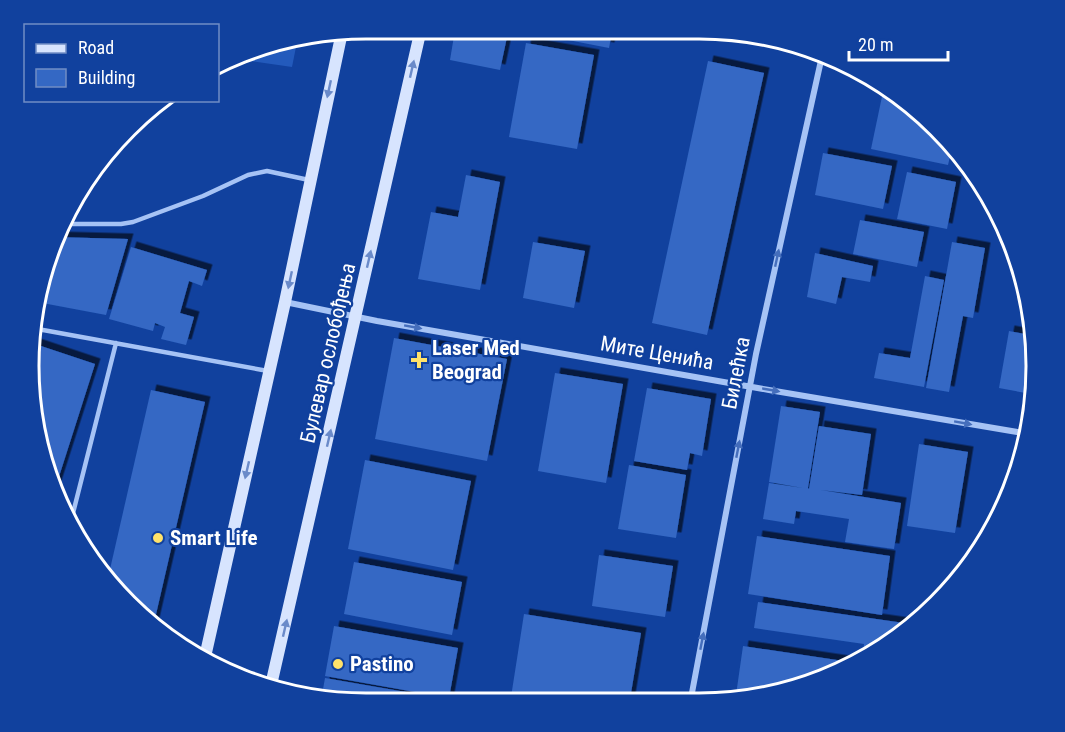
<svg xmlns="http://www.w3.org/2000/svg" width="1065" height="732" viewBox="0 0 1065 732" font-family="'Roboto Condensed',sans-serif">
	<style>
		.green { fill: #235abc }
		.building { fill: #3468c4; filter: url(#shadow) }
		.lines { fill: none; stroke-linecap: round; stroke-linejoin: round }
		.service { stroke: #a6c3f5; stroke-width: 4.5 }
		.minor { stroke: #a6c3f5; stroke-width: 6 }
		.secondary { stroke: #d7e4fe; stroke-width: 12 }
		.oneway { fill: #6a8ac9 }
		.oneway2 { fill: #456ebc }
		.poi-dot { fill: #ffe26a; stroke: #11419e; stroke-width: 2 }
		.labels { text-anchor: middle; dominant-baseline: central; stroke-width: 4.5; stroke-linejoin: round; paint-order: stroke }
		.poi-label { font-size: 21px; font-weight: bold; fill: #fff; stroke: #11419e; text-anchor: start }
		.street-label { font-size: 21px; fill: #fff; stroke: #11419e }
		.rim { fill: none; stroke: #fff; stroke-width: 3 }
	</style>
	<defs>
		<filter id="shadow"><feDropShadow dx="5.5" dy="-5.5" stdDeviation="0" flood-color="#0009"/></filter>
	</defs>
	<rect width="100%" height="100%" fill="#11419e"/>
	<!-- green -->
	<path class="green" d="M 298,37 L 292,67 L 237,59 L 278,40 Z"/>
	<!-- building -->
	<path class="building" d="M 455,30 L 470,30 L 507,37 L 500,70 L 450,60 Z
		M 527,31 L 580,32 L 612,32 L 609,48 L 527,32 Z
		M 526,43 L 594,55 L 577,149 L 509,137 Z
		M 708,61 L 764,73 L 707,335 L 652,323 Z
		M 884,87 L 938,128 L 952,148 L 948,165 L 871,149 Z
		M 823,153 L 892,166 L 883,209 L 815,195 Z
		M 907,172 L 956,182 L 947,229 L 897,219 Z
		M 466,175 L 500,182 L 480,290 L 418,279 L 431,212 L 458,217 Z
		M 860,220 L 924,232 L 917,267 L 853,254 Z
		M 1000,221 L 1011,237 L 1011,238 L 997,236 Z
		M 54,237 L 128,239 L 106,315 L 37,302 Z
		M 533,242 L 585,251 L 574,308 L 523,298 Z
		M 952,242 L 985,248 L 973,318 L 963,316 L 949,392 L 926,388 Z
		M 131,247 L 207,270 L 202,286 L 189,281 L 180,313 L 194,317 L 186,345 L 161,339 L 165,327 L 155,323 L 153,331 L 109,319 Z
		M 815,253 L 873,266 L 870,282 L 842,277 L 836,304 L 807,297 Z
		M 925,276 L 944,280 L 924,387 L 874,378 L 879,353 L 910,358 Z
		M 1009,331 L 1030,335 L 1036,366 L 1031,394 L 999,388 Z
		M 394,338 L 507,359 L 487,461 L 375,439 Z
		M 32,343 L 95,364 L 55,489 L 35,432 Z
		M 555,373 L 623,384 L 606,483 L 538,471 Z
		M 647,388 L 711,399 L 702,456 L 690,453 L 687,470 L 634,461 Z
		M 151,390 L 205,402 L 154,623 L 127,604 L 108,578 Z
		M 781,406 L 820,412 L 808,488 L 809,489 L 819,426 L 871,434 L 862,495 L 821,490 L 901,503 L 894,549 L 845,542 L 849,519 L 796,511 L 794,524 L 763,519 L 769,483 L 803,488 L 769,482 Z
		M 919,444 L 968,452 L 955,533 L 907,526 Z
		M 365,460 L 471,481 L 453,570 L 348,549 Z
		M 629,465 L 686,475 L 676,538 L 618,529 Z
		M 757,536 L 890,556 L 882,615 L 748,594 Z
		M 599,555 L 673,566 L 665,617 L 592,606 Z
		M 354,562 L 462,582 L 452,635 L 344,614 Z
		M 758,602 L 911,624 L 869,654 L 863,653 L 864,644 L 754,628 Z
		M 524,614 L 641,633 L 630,699 L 534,701 L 511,697 Z
		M 334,626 L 458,648 L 449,698 L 325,676 Z
		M 743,646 L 857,663 L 849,669 L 765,697 L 750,697 L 736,695 Z
		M 325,678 L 452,700 L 451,702 L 366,704 L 322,695 Z"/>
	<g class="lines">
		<!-- service -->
		<path class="service" d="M 62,224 L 121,224 L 133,222 L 203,196 L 248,175 L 267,171 L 309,180
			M 32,328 L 268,371
			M 70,525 L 116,343"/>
		<!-- minor -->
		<path class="minor" d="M 285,302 L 377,321 L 769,390 L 1023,433
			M 691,698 L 756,354 L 822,56"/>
		<!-- secondary -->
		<path class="secondary" d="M 205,657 L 285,302 L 342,32
			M 271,685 L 421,29"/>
	</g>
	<!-- one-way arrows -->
	<defs><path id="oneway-solid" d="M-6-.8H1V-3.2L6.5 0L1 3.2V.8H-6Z" transform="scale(1.5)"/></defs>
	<g class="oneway">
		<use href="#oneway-solid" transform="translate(412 69) rotate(-77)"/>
		<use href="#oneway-solid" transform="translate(329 89) rotate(102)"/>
		<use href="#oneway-solid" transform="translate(369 259) rotate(-77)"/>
		<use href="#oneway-solid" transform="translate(290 280) rotate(102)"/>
		<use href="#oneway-solid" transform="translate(329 438) rotate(-77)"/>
		<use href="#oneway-solid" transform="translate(247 470) rotate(103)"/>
		<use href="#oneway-solid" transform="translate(285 628) rotate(-77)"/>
	</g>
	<g class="oneway2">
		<use href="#oneway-solid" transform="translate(777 258) rotate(-78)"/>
		<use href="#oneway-solid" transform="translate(413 327) rotate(10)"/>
		<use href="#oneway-solid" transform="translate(771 390) rotate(10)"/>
		<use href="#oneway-solid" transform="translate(963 423) rotate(10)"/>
		<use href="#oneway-solid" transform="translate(738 449) rotate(-79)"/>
		<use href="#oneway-solid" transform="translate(702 641) rotate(-79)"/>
	</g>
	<!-- markers -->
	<g class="poi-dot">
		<path d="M416 351h6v6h6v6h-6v6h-6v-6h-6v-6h6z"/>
		<circle cx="158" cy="538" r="6"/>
		<circle cx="338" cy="664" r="6"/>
	</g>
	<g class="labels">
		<!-- poi labels -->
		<g class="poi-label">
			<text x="432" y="348">Laser Med<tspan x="432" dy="24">Beograd</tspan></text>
			<text x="170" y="538">Smart Life</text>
			<text x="350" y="664">Pastino</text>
		</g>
		<!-- street labels -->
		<g class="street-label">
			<text transform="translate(328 353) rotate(-77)">Булевар ослобођења</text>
			<text transform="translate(657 353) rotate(10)">Мите Ценића</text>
			<text transform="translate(736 373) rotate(-79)">Билећка</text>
		</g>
	</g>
	<!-- crop -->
	<path d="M0 0H1065V732H0ZM366 39H699A327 327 0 0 1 1026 366V366A327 327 0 0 1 699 693H366A327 327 0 0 1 39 366V366A327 327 0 0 1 366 39Z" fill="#11419e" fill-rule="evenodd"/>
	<path class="rim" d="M366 39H699A327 327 0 0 1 1026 366V366A327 327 0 0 1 699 693H366A327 327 0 0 1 39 366V366A327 327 0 0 1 366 39Z"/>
	<!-- legend -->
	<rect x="24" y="24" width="195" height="78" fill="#11419e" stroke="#708dc5" stroke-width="1.5"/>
	<rect x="36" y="44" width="30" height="9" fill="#d7e4fe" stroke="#708dc5" stroke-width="1.5"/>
	<text x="78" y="54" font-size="18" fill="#ffffff">Road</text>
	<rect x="36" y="69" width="30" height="18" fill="#3468c4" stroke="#708dc5" stroke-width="1.5"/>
	<text x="78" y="84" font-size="18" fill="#ffffff">Building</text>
	<!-- scale -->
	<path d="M849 51v9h99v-9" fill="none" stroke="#ffffff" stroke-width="3"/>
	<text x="858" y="51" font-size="18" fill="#ffffff" stroke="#11419e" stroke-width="4.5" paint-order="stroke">20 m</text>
</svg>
